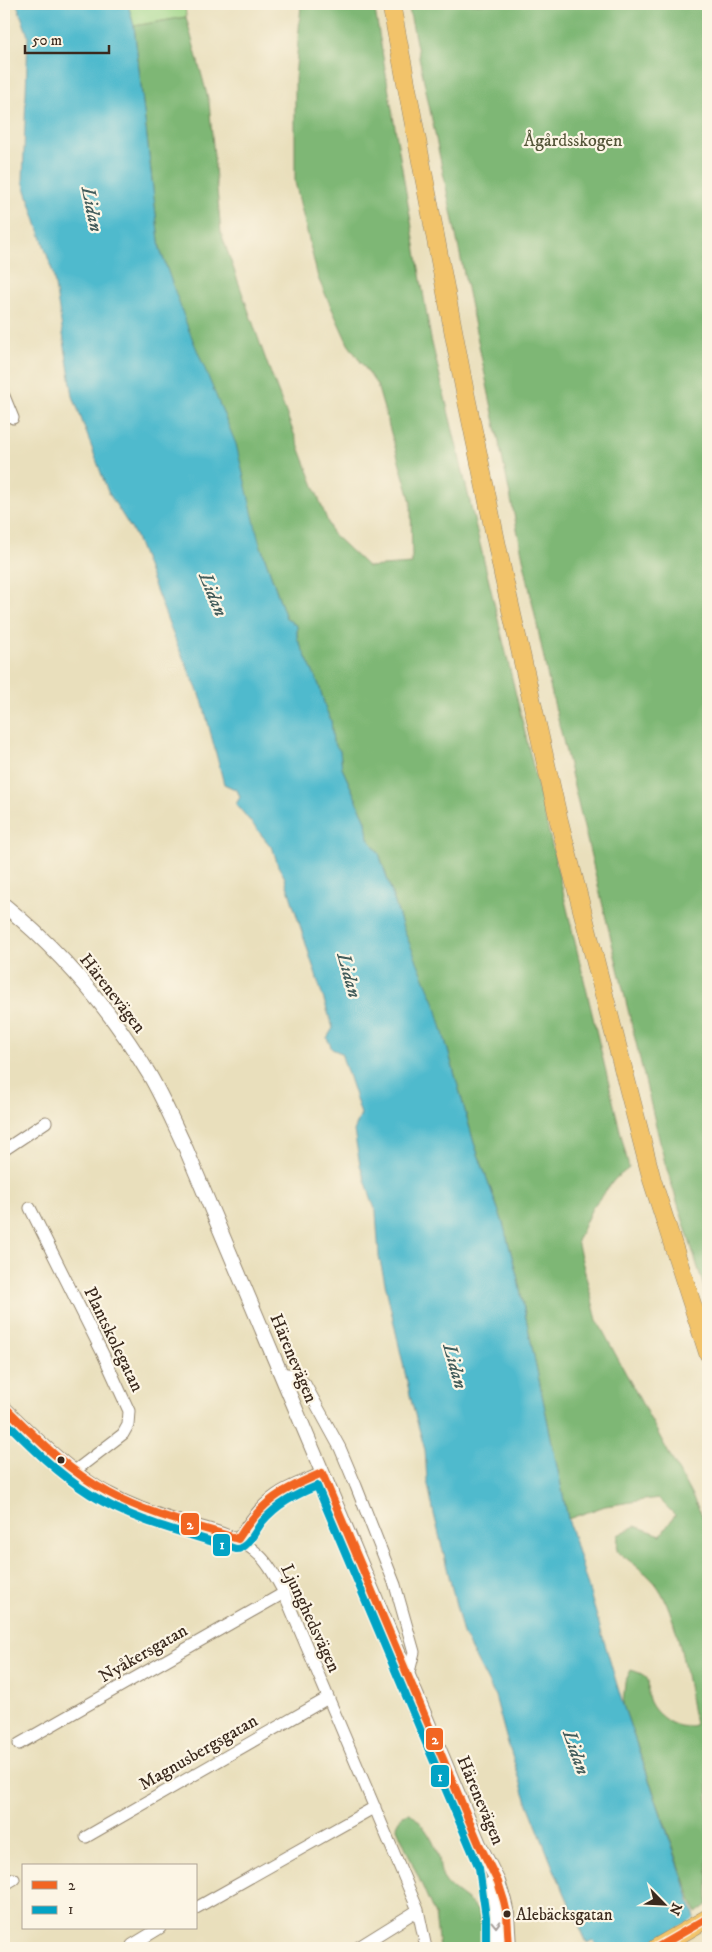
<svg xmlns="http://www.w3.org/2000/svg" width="712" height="1952" font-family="'IM FELL DW Pica',serif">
  <rect width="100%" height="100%" fill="#fcf5e5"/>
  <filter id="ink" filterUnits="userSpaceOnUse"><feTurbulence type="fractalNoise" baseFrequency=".02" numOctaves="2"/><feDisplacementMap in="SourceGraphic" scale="10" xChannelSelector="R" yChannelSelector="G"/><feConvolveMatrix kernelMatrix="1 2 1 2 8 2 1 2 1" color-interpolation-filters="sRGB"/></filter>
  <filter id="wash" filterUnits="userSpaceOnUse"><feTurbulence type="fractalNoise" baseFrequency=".0096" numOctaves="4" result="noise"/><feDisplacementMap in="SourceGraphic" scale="20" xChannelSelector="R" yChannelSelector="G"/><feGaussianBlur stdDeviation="1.12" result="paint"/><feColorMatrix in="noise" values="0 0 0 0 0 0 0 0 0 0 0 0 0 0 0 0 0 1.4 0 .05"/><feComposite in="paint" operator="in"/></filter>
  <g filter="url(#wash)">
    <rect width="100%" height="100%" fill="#e9dfbc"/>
    <path fill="#9ed688" stroke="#6c8053" d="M128 4H185L186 17 134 26Z"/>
    <path fill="#7eb774" stroke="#5c7049" d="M301 4H374L431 339 629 1168 615 1179 592 1208 577 1241 597 1320 708 1526V1904L696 1913 623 1705 625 1682 631 1670C659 1678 643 1686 650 1702 655 1713 669 1724 680 1726 684 1727 691 1726 695 1725 688 1688 678 1611 655 1583 645 1571 629 1561 617 1551L618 1535 635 1526 661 1535 675 1515 658 1498 605 1506 568 1519 517 1275 503 1223 474 1143 446 1043 403 928 379 853 367 838 366 821 342 768 340 751 333 742 331 720 326 710 319 685 297 638V626L286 618 259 541 160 249 134 26 186 17 209 102 221 233 267 363 332 533 368 567 412 564 411 502 377 385 348 344 318 278 295 182V79Z
      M408 4H708V1300L665 1163 548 678Z
      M410 1813C423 1823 436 1843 439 1859 440 1865 440 1872 443 1878 451 1892 469 1898 477 1910 484 1921 483 1936 485 1948H439L435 1915 397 1828 398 1821 403 1815Z"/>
    <path fill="#50bacd" stroke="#467276" d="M17 4H128L134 26 160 249 188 328 236 444 259 541 286 618 297 626V638L319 685 326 710 331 720 333 742 340 751 342 768 366 821 368 838 379 853 403 928 435 1004 474 1143 503 1223 517 1275 568 1519 623 1705 683 1878 704 1948H600L593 1940 587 1943 552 1865 526 1799 506 1737 495 1696 463 1634 434 1514 427 1480 425 1450 412 1404 379 1256 376 1212 360 1165 354 1131 361 1114 341 1053 332 1049 327 1038 333 1028 284 876 278 866 273 849 236 804 240 797 237 790 224 784 202 700 176 642 135 535 108 492 73 396 53 273 23 181 28 36Z"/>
    <path fill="#e9dfbc" d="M697 1917 706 1948H641Z"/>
  </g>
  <g filter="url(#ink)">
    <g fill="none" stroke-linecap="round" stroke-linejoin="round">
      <g stroke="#92846d" stroke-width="13">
        <path id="minor" d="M4 396 13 418
          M4 1150 46 1122
          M30 1208 103 1354 129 1411 128 1425 123 1434 76 1470
          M280 1373 294 1375 305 1384 340 1448 356 1486 395 1585 414 1652 408 1676
          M4 1406C31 1433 75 1476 109 1493 131 1505 155 1514 180 1521 207 1529 238 1534 259 1555 270 1565 277 1580 284 1593L418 1910 426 1948
          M4 1427 15 1417
          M238 1539C248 1523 260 1506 276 1495 290 1485 307 1480 322 1473
          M19 1744 284 1593
          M86 1837 328 1698
          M4 1885 14 1879
          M196 1908 375 1807
          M132 1945 160 1928
          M357 1948 418 1910"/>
      </g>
      <g stroke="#92846d" stroke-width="16">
        <path id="tertiary" d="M4 905C63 953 110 1009 149 1074 163 1098 174 1124 186 1149L479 1844 498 1882 504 1901 507 1914 509 1948
          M491 1884 496 1916V1948"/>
      </g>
      <g stroke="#92846d" stroke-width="19">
        <path id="primary" d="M391 4 464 387 504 579 559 821 652 1180 708 1353
          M656 1948 708 1918"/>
      </g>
      <use href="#minor" stroke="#fff" stroke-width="11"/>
      <use href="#tertiary" stroke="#fff" stroke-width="14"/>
      <use href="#primary" stroke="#f2c36a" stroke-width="18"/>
      <g stroke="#fcf5e5" stroke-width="11">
        <path id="bus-1" d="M4 1406C36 1438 69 1472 109 1493 150 1515 195 1525 238 1539 263 1499 281 1491 322 1473L479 1844 498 1882 504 1901 507 1914 509 1948
          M656 1948 708 1918"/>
      </g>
      <g stroke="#fcf5e5" stroke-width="11">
        <path id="bus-2" d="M4 1420C30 1446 58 1474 90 1494 134 1522 187 1533 236 1549 248 1549 255 1531 262 1522 277 1504 295 1495 317 1486L479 1868 486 1917V1948"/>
      </g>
      <use href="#bus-1" stroke="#f26522" stroke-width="8"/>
      <use href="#bus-2" stroke="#03a3c5" stroke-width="8"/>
    </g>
    <defs><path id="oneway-chevron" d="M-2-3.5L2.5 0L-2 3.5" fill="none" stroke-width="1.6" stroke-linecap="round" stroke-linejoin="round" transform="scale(1.25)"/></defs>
    <use stroke="#a79f9a" href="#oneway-chevron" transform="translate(496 1924) rotate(89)"/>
  </g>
  <g fill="#3b2a1e" stroke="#fcf5e5" stroke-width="2">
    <circle cx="61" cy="1460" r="4.5"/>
    <circle cx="507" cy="1914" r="4.5"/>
  </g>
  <g text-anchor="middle" stroke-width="4.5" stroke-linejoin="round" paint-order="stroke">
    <g font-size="17" fill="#3b2a1e" stroke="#fcf5e5" text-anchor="start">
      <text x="516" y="1920">Alebäcksgatan</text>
    </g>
    <g font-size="18" fill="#545538" stroke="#fcf5e5">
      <text x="573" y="146">Ågårdsskogen</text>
    </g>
    <g font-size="18" fill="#3b2a1e" stroke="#fcf5e5">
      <text transform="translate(113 993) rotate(52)" y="6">Härenevägen</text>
      <text transform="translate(114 1339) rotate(64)" y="6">Plantskolegatan</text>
      <text transform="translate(294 1358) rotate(67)" y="6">Härenevägen</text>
      <text transform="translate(311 1618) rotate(65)" y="6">Ljunghedsvägen</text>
      <text transform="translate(143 1653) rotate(-30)" y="6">Nyåkersgatan</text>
      <text transform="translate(198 1752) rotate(-30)" y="6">Magnusbergsgatan</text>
      <text transform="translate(481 1800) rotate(67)" y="6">Härenevägen</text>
    </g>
    <g font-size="19" font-style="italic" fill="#425c5b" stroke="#fcf5e5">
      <text transform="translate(93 209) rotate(79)" y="7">Lidan</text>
      <text transform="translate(214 594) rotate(68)" y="7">Lidan</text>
      <text transform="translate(350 975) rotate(75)" y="7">Lidan</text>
      <text transform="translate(456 1366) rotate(75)" y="7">Lidan</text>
      <text transform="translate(577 1752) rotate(71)" y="7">Lidan</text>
    </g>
  </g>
  <g stroke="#fcf5e5" stroke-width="2">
    <rect x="180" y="1512" width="20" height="24" rx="5" fill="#f26522"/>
    <rect x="212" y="1533" width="19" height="24" rx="5" fill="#03a3c5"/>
    <rect x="425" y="1727" width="19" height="24" rx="5" fill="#f26522"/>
    <rect x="430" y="1764" width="20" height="24" rx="5" fill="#03a3c5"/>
  </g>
  <g font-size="14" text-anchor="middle" font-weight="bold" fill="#fff">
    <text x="190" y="1529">2</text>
    <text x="222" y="1549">1</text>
    <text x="435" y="1744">2</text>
    <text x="440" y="1781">1</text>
  </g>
  <rect width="712" height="1952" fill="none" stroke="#fcf5e5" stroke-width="20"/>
  <rect x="22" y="1864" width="175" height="65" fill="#fcf5e5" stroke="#afa495"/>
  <rect x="32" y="1881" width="25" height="8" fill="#f26522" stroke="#afa495"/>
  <text x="68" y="1890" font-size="15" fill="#3b2a1e">2</text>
  <rect x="32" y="1906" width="25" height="8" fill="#03a3c5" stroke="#afa495"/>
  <text x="68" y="1914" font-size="15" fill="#3b2a1e">1</text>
  <g transform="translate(664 1904) rotate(114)" stroke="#fcf5e5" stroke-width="4" paint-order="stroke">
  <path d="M0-4L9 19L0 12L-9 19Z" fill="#3b2a1e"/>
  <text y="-8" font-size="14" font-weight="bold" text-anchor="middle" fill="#3b2a1e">N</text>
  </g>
  <path d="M25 45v8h84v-8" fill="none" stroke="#3b2a1e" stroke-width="2.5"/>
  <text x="32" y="45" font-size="15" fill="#3b2a1e" stroke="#fcf5e5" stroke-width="4" paint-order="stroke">50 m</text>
</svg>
